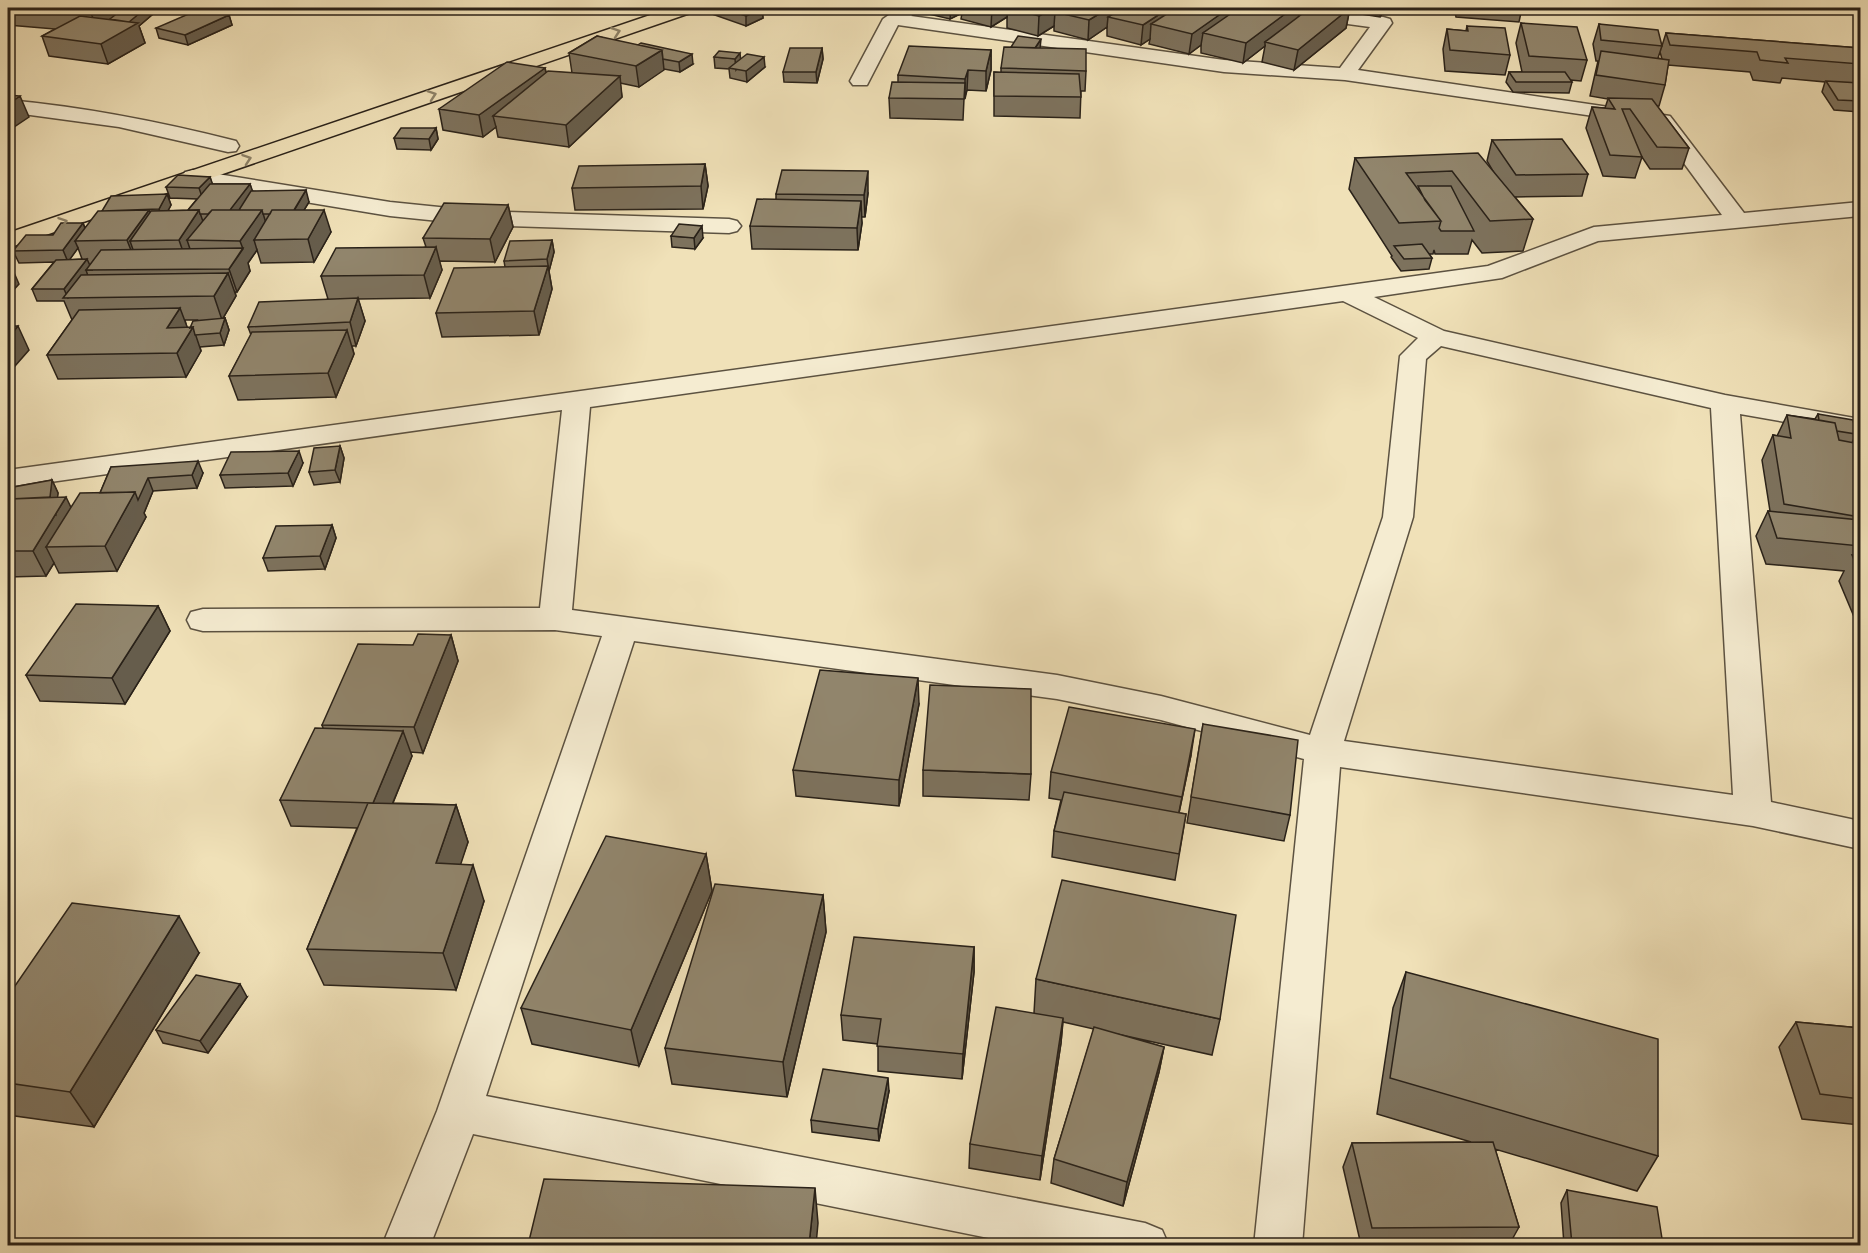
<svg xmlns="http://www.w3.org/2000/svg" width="1868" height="1253" font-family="'IM FELL Great Primer',serif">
  <rect width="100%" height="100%" fill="#f0e1b8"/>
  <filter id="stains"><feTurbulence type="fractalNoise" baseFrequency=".00333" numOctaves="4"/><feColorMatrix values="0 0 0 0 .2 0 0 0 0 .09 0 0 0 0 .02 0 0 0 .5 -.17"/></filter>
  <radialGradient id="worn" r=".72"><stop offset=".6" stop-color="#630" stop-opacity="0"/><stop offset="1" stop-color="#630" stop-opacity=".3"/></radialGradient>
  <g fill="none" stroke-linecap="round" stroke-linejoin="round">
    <g stroke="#5c5241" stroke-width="3">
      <path id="minor" d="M899 8H918L916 13 911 16 1224 60 1340 68 1370 27 1266 13 1260 12 1257 8H1305L1383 17 1390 19 1392 23 1358 70 1670 116 1744 213 1860 202V216L1598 241 1502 278 1374 297 1444 331 1725 395 1860 419V435L1740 414 1771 802 1860 821V849L1753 826 1340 767 1302 1246H1254L1304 759 1161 720 1057 699 634 641 486 1096 1145 1223 1162 1230 1169 1246H1028L473 1134 430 1246H382L437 1111 602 636 555 630 203 631 191 628 187 620 191 612 203 609 540 608 562 410 8 488V470L1488 266 1594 227 1722 215 1656 125 1345 80 1224 72 898 25 867 85H853L850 81 883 19ZM1343 301 1418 338 1400 356 1383 517 1310 735 1161 696 1057 675 572 610 590 407ZM1441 346 1711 408 1733 795 1344 741 1413 517 1426 359Z
        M8 100C85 107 161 122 236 141L239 146 236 151 228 152 119 127 8 112Z
        M193 170 390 202 478 211 729 219 737 221 741 226 737 231 729 233 478 225 390 216 185 182 182 177 185 172Z"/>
    </g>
    <g stroke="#2a2219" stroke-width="3">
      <path id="major" d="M671 8H696L693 12 8 248V233Z"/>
    </g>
    <use href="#minor" fill="#f5ecd1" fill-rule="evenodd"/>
    <use href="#major" fill="#f0e1b8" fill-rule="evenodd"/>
  </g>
  <path fill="#7d725d" stroke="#2a2219" stroke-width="1.5" fill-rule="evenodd" d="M8 8H151L153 14 139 26 145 43 108 64 49 56 42 36 55 29 8 25Z
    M709 8H762L763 18 746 26 709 13Z
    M920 8H1300L1299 16 1350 8 1346 28 1294 70 1262 62 1265 46 1243 63 1201 53V45L1189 54 1149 44 1150 39 1141 45 1107 36V27L1088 40 1054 31V26L1038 36 1007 28V17L991 27 961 19 962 13 950 19 920 12Z
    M1355 8H1386L1380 17 1354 13Z
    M1454 8H1522L1519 22 1456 17Z
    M229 15 232 25 188 45 159 38 156 28Z
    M1521 23 1587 60 1581 81 1570 80 1572 82 1569 93 1513 92 1506 82 1509 72H1522L1516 43Z
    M1599 24 1662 46 1658 58 1662 59 1660 52 1666 33 1860 48V112L1834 110 1822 92 1825 82 1782 78 1780 83 1753 80 1750 72 1668 65 1665 85 1659 106H1657L1689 148 1682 169H1650L1642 157 1635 178 1603 176 1586 128 1592 107 1605 108 1608 99 1590 96 1598 61H1596L1593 44Z
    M1467 26 1510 55 1505 75 1445 71 1443 49 1447 29 1466 31Z
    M597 36 693 64 680 72 664 69 639 87 620 83 622 97 569 147 498 137 496 127 483 137 443 130 439 109 545 68 546 72 572 73 569 53Z
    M822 48 823 59 817 83 784 82 783 72Z
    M1040 48 1086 71 1085 91H1081L1080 118 994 116V72L1001 73V68Z
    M991 50V70L986 91 967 90 964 99 963 120 890 118 889 98 898 82V75Z
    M714 57 741 59 765 67 747 82 730 78 729 69 715 68Z
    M436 128 438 139 431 150 397 149 394 138Z
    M1492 140 1588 174 1582 196 1515 197 1533 219 1523 251 1482 253 1472 240 1468 254H1435L1434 250 1433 254H1429L1432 258 1429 269 1401 271 1391 257 1392 256 1349 189 1355 158 1493 171 1487 161Z
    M705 164 708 186 703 209 575 210 572 188Z
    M210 177 212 184H250L252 191 309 202 304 210 331 232 314 262 261 263 257 250 248 263 250 271 237 292H235L236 296 223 318H225L229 330 224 345 200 347 201 351 186 377 58 379 47 355 72 320 64 301H37L32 289 54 262 19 263 13 251 83 223 85 228 102 211 167 194 171 205 168 211 188 210 197 199 170 198 166 187ZM78 248 82 259 69 260ZM185 320H197L190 328H187Z
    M868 193 865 217H861L862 223 858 250 752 249 750 226 776 199V194Z
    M508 205 513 227 495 262 439 261 442 270 430 298 358 299 365 321 356 346H352L354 354 336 397 238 400 229 376 251 335 248 327 328 299 321 276 426 247 423 238Z
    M671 236 703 238 695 249 672 247Z
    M552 240 554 252 549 271 552 289 539 335 442 337 436 313 505 267 504 261Z
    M1818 414 1856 434 1852 443 1860 444V631L1839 581 1844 571 1766 564 1756 536 1768 511H1770L1762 460 1773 435 1777 436 1787 415 1815 419Z
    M340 446 344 458 340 482 314 485 309 472Z
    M303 463 293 486 225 488 220 475Z
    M111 467 203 473 197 488 153 491 144 513 146 517 117 571 59 573 54 563 46 576 8 577V488L52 480 58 493 57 497 71 507 100 493Z
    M332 525 336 538 325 569 268 571 263 558Z
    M158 606 170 631 125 704 40 701 26 675Z
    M451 635 458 661 423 753 410 752 412 756 393 803 456 805 468 842 460 864 484 901 456 990 324 985 307 949 357 828 291 826 280 800 323 728 322 725 413 645Z
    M919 704 899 806 796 796 793 770Z
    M1203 724 1290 815 1284 841 1187 823Z
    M1191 755 1179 813 1186 814 1175 880 1052 857 1054 831 1061 800 1049 798 1051 772Z
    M923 770 1031 774 1029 800 923 796Z
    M706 854 712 891 639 1066 532 1044 521 1008Z
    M823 895 826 932 787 1097 672 1084 665 1048Z
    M974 947V972L962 1079 878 1071V1044L843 1040 841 1015Z
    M199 953 94 1127 8 1115V996Z
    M1406 972 1658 1156 1637 1191 1495 1149 1519 1227 1509 1245H1361L1343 1167 1352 1143 1471 1142 1377 1114 1393 1008Z
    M1036 979 1220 1019 1212 1055 1117 1034 1164 1047 1159 1072 1123 1206 1051 1183 1054 1159 1094 1029 1063 1022 1061 1043 1040 1180 969 1168 970 1144 1034 1013Z
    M247 997 208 1053 163 1043 156 1030Z
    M1796 1022 1860 1028V1125L1802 1119 1779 1047Z
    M889 1091 879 1141 812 1132 811 1120Z
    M1567 1190 1663 1245H1564L1561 1203Z"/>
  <path fill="#665d4c" stroke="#2a2219" stroke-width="1.5" d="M100 8H129L98 33 91 13Z
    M146 8H151L153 14 139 26 145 43 108 64 101 44Z
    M762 8 763 18 746 26V16Z
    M951 8H962V13L950 19Z
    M992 8H1023H1008L1007 17 991 27Z
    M1053 8H1084L1055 12 1054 26 1038 36 1039 16Z
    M1109 8H1137L1108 17 1107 27 1088 40 1089 20Z
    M1169 8H1196L1151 24 1150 39 1141 45 1143 25Z
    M1229 8H1245L1203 33 1201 45 1189 54 1192 34Z
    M1293 8H1300L1298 20 1265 42V46L1243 63 1246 43Z
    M1350 8 1346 28 1294 70 1298 50Z
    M1382 8H1386L1380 17Z
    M229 15 232 25 188 45 185 35Z
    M1041 39 1040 49 1030 56Z
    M822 48 823 59 817 83 816 72Z
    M662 50 664 70 639 87 636 66Z
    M991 50V70L986 91V71Z
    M740 53 741 63 736 70 735 59Z
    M692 54 693 64 680 72 679 62Z
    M764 57 765 67 747 82 746 71Z
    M545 68 549 88 493 116 496 127 483 137 479 115Z
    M968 70 967 90 965 99V79Z
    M620 76 622 97 569 147 566 125Z
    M20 96 29 117 8 131V104Z
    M436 128 438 139 431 150 429 139Z
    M705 164 708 186 703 209 701 186Z
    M868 171V193L865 217 864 195Z
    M210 177 214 188 203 200 199 188Z
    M250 184 254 195 239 214H226Z
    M306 190 309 202 295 225 292 214Z
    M167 194 171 205 163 220 159 209Z
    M861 201 862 223 858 250 857 228Z
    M508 205 513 227 495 262 490 239Z
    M149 210 158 232 130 241 137 261 136 263 127 240Z
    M199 210 207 233 187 240 192 255 187 263 179 240Z
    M262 210 269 233 254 240 257 250 248 263 250 271 237 292 229 269 243 249 240 241Z
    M324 210 331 232 314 262 308 239Z
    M83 223 87 234 75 241 78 248 68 262 63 250Z
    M702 226 703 238 695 249 694 238Z
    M552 240 554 252 549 271 547 259Z
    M436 247 442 270 430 298 424 275Z
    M87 259 92 270H86L88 276 68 298 64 289Z
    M9 261 19 284 8 296V262Z
    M548 266 552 289 539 335 534 311Z
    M228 273 236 296 222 320 214 296Z
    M358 298 365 321 356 346 350 322Z
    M180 308 189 332 167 328Z
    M225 318 229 330 224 345 220 333Z
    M18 326 29 350 8 374V338Z
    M193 327 201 351 186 377 177 353Z
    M347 330 354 354 336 397 328 373Z
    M340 446 344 458 340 482 335 470Z
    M299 451 303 463 293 486 288 473Z
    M198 461 203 473 197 488 192 475Z
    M148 478 153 491 144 513 146 517 117 571 105 546 135 492Z
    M52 480 58 493 56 514 49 501Z
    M66 497 78 522 46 547 54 563 46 576 33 551Z
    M332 525 336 538 325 569 320 556Z
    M158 606 170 631 125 704 112 678Z
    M451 635 458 661 423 753 414 727Z
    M918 678 919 704 899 806V780Z
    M1195 729 1191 755 1177 822 1182 797Z
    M403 731 412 756 382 829 373 803Z
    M456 805 468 842 449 900 436 863Z
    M706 854 712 891 639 1066 631 1030Z
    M473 865 484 901 456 990 443 953Z
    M823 895 826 932 787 1097 783 1062Z
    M179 916 199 953 94 1127 70 1092Z
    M974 947V972L962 1079 963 1054Z
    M240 984 247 997 208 1053 200 1041Z
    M1063 1018 1061 1043 1040 1180 1042 1156Z
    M1164 1047 1159 1072 1123 1206 1127 1182Z
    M888 1078 889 1091 879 1141 878 1129Z
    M815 1188 818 1223 816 1245H809Z"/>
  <path fill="#91856c" stroke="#2a2219" stroke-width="1.5" d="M26 8H100L91 13Z
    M124 8H146L129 22 110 19Z
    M721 8H762L746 16Z
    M1008 8H1053L1039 16Z
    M1062 8H1109L1089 20 1055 12Z
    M1123 8H1169L1143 25 1108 17Z
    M1176 8H1229L1192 34 1151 24Z
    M1239 8H1293L1246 43 1203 33Z
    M1310 8H1350L1298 50 1265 42Z
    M200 9 229 15 185 35 156 28Z
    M80 16 138 23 101 44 42 36Z
    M1521 23 1577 27 1587 60 1529 56Z
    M1599 24 1658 30 1662 46 1601 40Z
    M1467 26 1505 28 1510 55 1450 50 1447 29 1468 31Z
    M1666 33 1860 48V64L1785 58 1788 63 1760 60 1757 52 1670 45Z
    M597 36 662 50 636 66 569 53Z
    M1018 36 1041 39 1035 48 1011 47Z
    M641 43 692 54 679 62 663 59 662 50 638 45Z
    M909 46 991 50 986 71 968 70 965 79 898 75Z
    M1004 47 1086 49V71L1001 68Z
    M790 48H822L816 72H783Z
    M719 51 740 53 735 59 714 57Z
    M1601 51 1669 60 1665 85 1596 75Z
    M747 54 764 57 746 71 729 68Z
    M507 62 545 68 479 115 439 109Z
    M548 71 620 76 566 125 493 116Z
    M994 72 1079 74 1081 97 994 96Z
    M1509 72H1565L1572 82H1516Z
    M1826 81 1860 83V101L1838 100Z
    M892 82 965 83 964 99 889 98Z
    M8 95 20 96 8 104Z
    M1608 98 1652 99 1689 148 1657 147 1630 109H1622L1642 157 1610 155 1592 107 1615 109Z
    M401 128H436L429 139 394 138Z
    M1562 139 1588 174 1516 175 1492 140Z
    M1478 153 1533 219 1490 221 1452 171 1406 173 1441 221 1399 223 1355 158Z
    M705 164 701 186 572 188 579 166Z
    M782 170 868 171 864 195 776 194Z
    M178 175 210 177 199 188 166 187Z
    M210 184H250L230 210H212L208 214H200L199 210H188Z
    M1418 186H1451L1474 231H1441L1439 228 1441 221 1425 200Z
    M306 190 294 210H272L270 214H263L262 210H239L251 191Z
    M167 194 159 209 102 211 111 196Z
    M757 199 861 201 857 228 750 226Z
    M444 203 508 205 490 239 423 238Z
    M149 210 127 240 75 241 98 211Z
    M199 210 179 240 130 241 151 211Z
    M212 210H262L240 241 187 240Z
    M272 210H324L308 239 254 240Z
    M61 223H83L63 250 13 251 26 235H53Z
    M679 224 702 226 694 238 671 236Z
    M552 240 547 259 504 261 510 241Z
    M1422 244 1432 258 1404 259 1394 246Z
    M436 247 424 275 321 276 336 248Z
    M243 248 229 269 86 270 101 250Z
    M87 259 64 289H32L56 260Z
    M548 266 534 311 436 313 454 268Z
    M228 273 214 296 63 298 81 275Z
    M358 298 350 322 248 327 259 302Z
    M180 308 167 328 193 327 177 353 47 355 79 310Z
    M225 318 220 333 195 335 193 327 190 328 193 321Z
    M8 326H18L8 338Z
    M347 330 328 373 229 376 252 332Z
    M1818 414 1853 420 1856 434 1837 431 1835 423 1819 420Z
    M1787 415 1835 423 1839 440 1860 444V517L1784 504 1773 435 1791 438Z
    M340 446 335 470 309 472 314 448Z
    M299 451 288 473 220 475 231 452Z
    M198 461 192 475 148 478 138 500 135 492 100 493 111 467Z
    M52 480 50 497 10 499 8 502V488Z
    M135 492 105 546 46 547 80 493Z
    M66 497 33 551H8V502L10 499Z
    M1768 511 1860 520V546L1777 538Z
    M332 525 320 556 263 558 276 526Z
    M1852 555 1860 556V574Z
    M76 604 158 606 112 678 26 675Z
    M418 634 451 635 414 727 322 725 358 644 413 645Z
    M820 670 918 678 899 780 793 770Z
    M930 685 1031 689V774L923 770Z
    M1069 707 1195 729 1182 797 1051 772Z
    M1203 724 1298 740 1290 815 1191 797Z
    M315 728 403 731 373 803 280 800Z
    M1064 792 1186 814 1179 854 1054 831Z
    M368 803 456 805 436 863 473 865 443 953 307 949Z
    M606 836 706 854 631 1030 521 1008Z
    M1062 880 1236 915 1220 1019 1036 979Z
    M715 884 823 895 783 1062 665 1048Z
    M72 903 179 916 70 1092 8 1083V996Z
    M854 937 974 947 963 1054 877 1046 881 1019 841 1015Z
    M1406 972 1658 1039V1156L1390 1078Z
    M196 975 240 984 200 1041 156 1030Z
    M996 1007 1063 1018 1042 1156 970 1144Z
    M1796 1022 1860 1028V1099L1820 1094Z
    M1094 1027 1164 1047 1127 1182 1054 1159Z
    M823 1069 888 1078 878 1129 811 1120Z
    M1493 1142 1519 1227 1372 1228 1352 1143Z
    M544 1179 815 1188 809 1245H528Z
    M1567 1190 1657 1207 1663 1245H1572Z"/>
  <defs><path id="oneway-chevron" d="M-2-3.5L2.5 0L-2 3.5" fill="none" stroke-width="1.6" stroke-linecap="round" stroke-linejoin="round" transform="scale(1.5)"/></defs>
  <g stroke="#8d8268">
    <use href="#oneway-chevron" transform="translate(616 32) rotate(-19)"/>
    <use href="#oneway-chevron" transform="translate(432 95) rotate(-19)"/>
    <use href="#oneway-chevron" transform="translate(247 159) rotate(-19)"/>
    <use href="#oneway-chevron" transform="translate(63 222) rotate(-19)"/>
  </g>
  <rect width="1868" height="1253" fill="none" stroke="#f0e1b8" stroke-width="30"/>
  <rect x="9" y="9" width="1850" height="1235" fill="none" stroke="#2a2219" stroke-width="3"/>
  <rect x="15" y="15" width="1838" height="1223" fill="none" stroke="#2a2219" stroke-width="1.5"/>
  <rect width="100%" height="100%" filter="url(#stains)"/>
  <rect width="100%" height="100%" fill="url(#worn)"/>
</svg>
